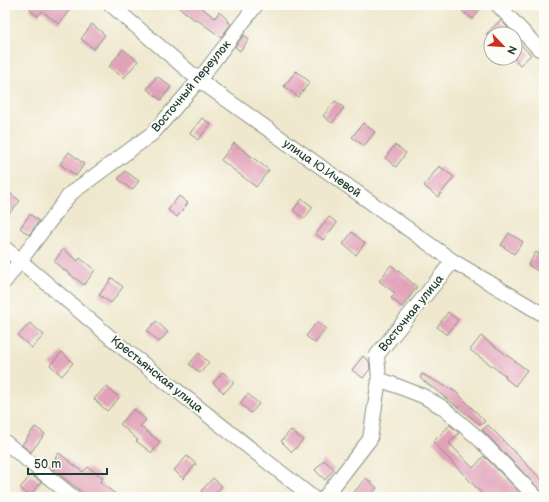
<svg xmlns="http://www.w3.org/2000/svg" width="549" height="502" font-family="'Balsamiq Sans',sans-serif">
  <rect width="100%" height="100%" fill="#fdfcf7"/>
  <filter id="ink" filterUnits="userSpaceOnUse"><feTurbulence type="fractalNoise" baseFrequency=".025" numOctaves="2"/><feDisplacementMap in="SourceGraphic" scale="8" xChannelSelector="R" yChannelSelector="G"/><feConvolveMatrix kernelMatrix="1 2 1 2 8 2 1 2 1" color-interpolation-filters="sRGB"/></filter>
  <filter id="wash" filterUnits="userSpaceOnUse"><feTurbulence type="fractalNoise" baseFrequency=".012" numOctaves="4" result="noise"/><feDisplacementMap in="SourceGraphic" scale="16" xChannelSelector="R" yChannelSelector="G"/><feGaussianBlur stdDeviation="0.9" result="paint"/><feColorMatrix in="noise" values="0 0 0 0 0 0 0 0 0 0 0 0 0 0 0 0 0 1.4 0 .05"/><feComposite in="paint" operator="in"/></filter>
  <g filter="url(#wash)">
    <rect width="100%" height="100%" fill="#efe8ce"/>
    <g id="blocks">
      <path fill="#e2a2b9" d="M33 5H73L59 24 42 11 38 16 30 10Z
        M176 5H198L215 18 219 12 229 21 228 22 231 24 221 37 196 19 195 20Z
        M467 5H483L473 19 462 11Z
        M501 20 513 34H486Z
        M92 24 105 35 94 49 81 39Z
        M244 35 249 39 240 51 235 47Z
        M521 45 531 55 520 65 515 59V51Z
        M123 49 138 61 124 78 109 67Z
        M296 71 310 82 298 97 284 86Z
        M157 76 171 87 161 100 147 89Z
        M335 101 344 108 332 123 323 116Z
        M202 118 211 124 198 140 190 133Z
        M363 123 375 132 364 146 352 137Z
        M234 143 269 170 256 187 221 160Z
        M395 145 406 153 396 167 385 158Z
        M69 152 84 164 76 176 60 164Z
        M439 166 454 177 438 197 424 186Z
        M125 171 139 181 132 190 118 179Z
        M5 189 20 201 5 218Z
        M179 196 188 203 177 217 168 210Z
        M302 199 313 207 304 219 293 210Z
        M30 214 39 221 29 235 20 228Z
        M329 217 337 223 323 240 316 234Z
        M352 232 365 243 356 255 343 244Z
        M509 233 523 242 514 254 501 245Z
        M63 249 78 261 80 258 95 270 84 285 54 262Z
        M536 252 544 257V262L538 271 528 265Z
        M391 265 417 287 402 307 391 298 395 293 379 281Z
        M112 278 123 287 111 303 99 295Z
        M448 312 458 320 447 335 437 327Z
        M156 321 168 332 159 342 147 331Z
        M317 322 326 329 315 343 306 336Z
        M30 323 44 335 32 348 18 336Z
        M481 336 527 370 515 386 505 378 506 376 470 350Z
        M62 352 73 363 62 376 50 365Z
        M199 353 209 363 200 373 189 364Z
        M363 356 369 361 370 369 363 378 352 370Z
        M223 372 234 382 224 393 213 383Z
        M422 374 456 392 485 421 481 425 420 378Z
        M106 386 119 398 107 411 94 399Z
        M248 394 259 404 251 413 240 403Z
        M134 409 146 420 140 426 160 442 152 453 136 441 138 440 120 424Z
        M450 425 459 433 449 443 473 468 484 456 524 497H485L433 442Z
        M488 425 544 482V494L482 430Z
        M35 427 45 434 31 452 22 445Z
        M291 430 303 440 292 452 281 441Z
        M59 453 83 472 88 467 103 478 100 482 119 497H88L49 466Z
        M187 456 196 464 183 479 174 470Z
        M324 460 334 469 325 480 315 470Z
        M31 475 41 482 30 496 20 488Z
        M213 478 222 486 212 497H207L201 491Z
        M366 478 377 488 369 497H350Z"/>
    </g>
  </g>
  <g filter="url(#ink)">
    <use href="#blocks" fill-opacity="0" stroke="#879281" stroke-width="1"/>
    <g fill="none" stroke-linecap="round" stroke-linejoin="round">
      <g stroke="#879281" stroke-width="16">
        <path id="minor" d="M111 5 199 80 453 261 544 315
          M498 5 539 49
          M5 248 123 348 312 497
          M5 281 70 194 153 133 199 80 256 5
          M379 379 423 396 442 407 478 438 536 497
          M5 442 73 497
          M325 497 370 439 379 379 377 355 453 261"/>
      </g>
      <use href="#minor" stroke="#fff" stroke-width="14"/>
    </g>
  </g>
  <g text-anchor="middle" stroke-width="4" stroke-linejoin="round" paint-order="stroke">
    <g font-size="12" fill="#1f3d34" stroke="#fdfcf7">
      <text transform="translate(191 86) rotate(-50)" y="4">Восточный переулок</text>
      <text transform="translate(322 168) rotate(35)" y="4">улица Ю.Ичевой</text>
      <text transform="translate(411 313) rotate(-51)" y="4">Восточная улица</text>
      <text transform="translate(157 374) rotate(39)" y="4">Крестьянская улица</text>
    </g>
  </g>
  <rect width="549" height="502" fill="none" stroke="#fdfcf7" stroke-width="20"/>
  <g transform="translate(503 46) rotate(115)"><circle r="19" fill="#fdfcf7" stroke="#a4b0a9"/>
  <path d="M0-3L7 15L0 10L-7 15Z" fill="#c8321e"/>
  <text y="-6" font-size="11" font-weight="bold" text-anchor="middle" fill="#1f3d34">N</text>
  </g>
  <path d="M28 468v6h79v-6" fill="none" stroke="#1f3d34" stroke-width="2"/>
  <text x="34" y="468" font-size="12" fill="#1f3d34" stroke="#fdfcf7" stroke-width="3" paint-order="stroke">50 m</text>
</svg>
